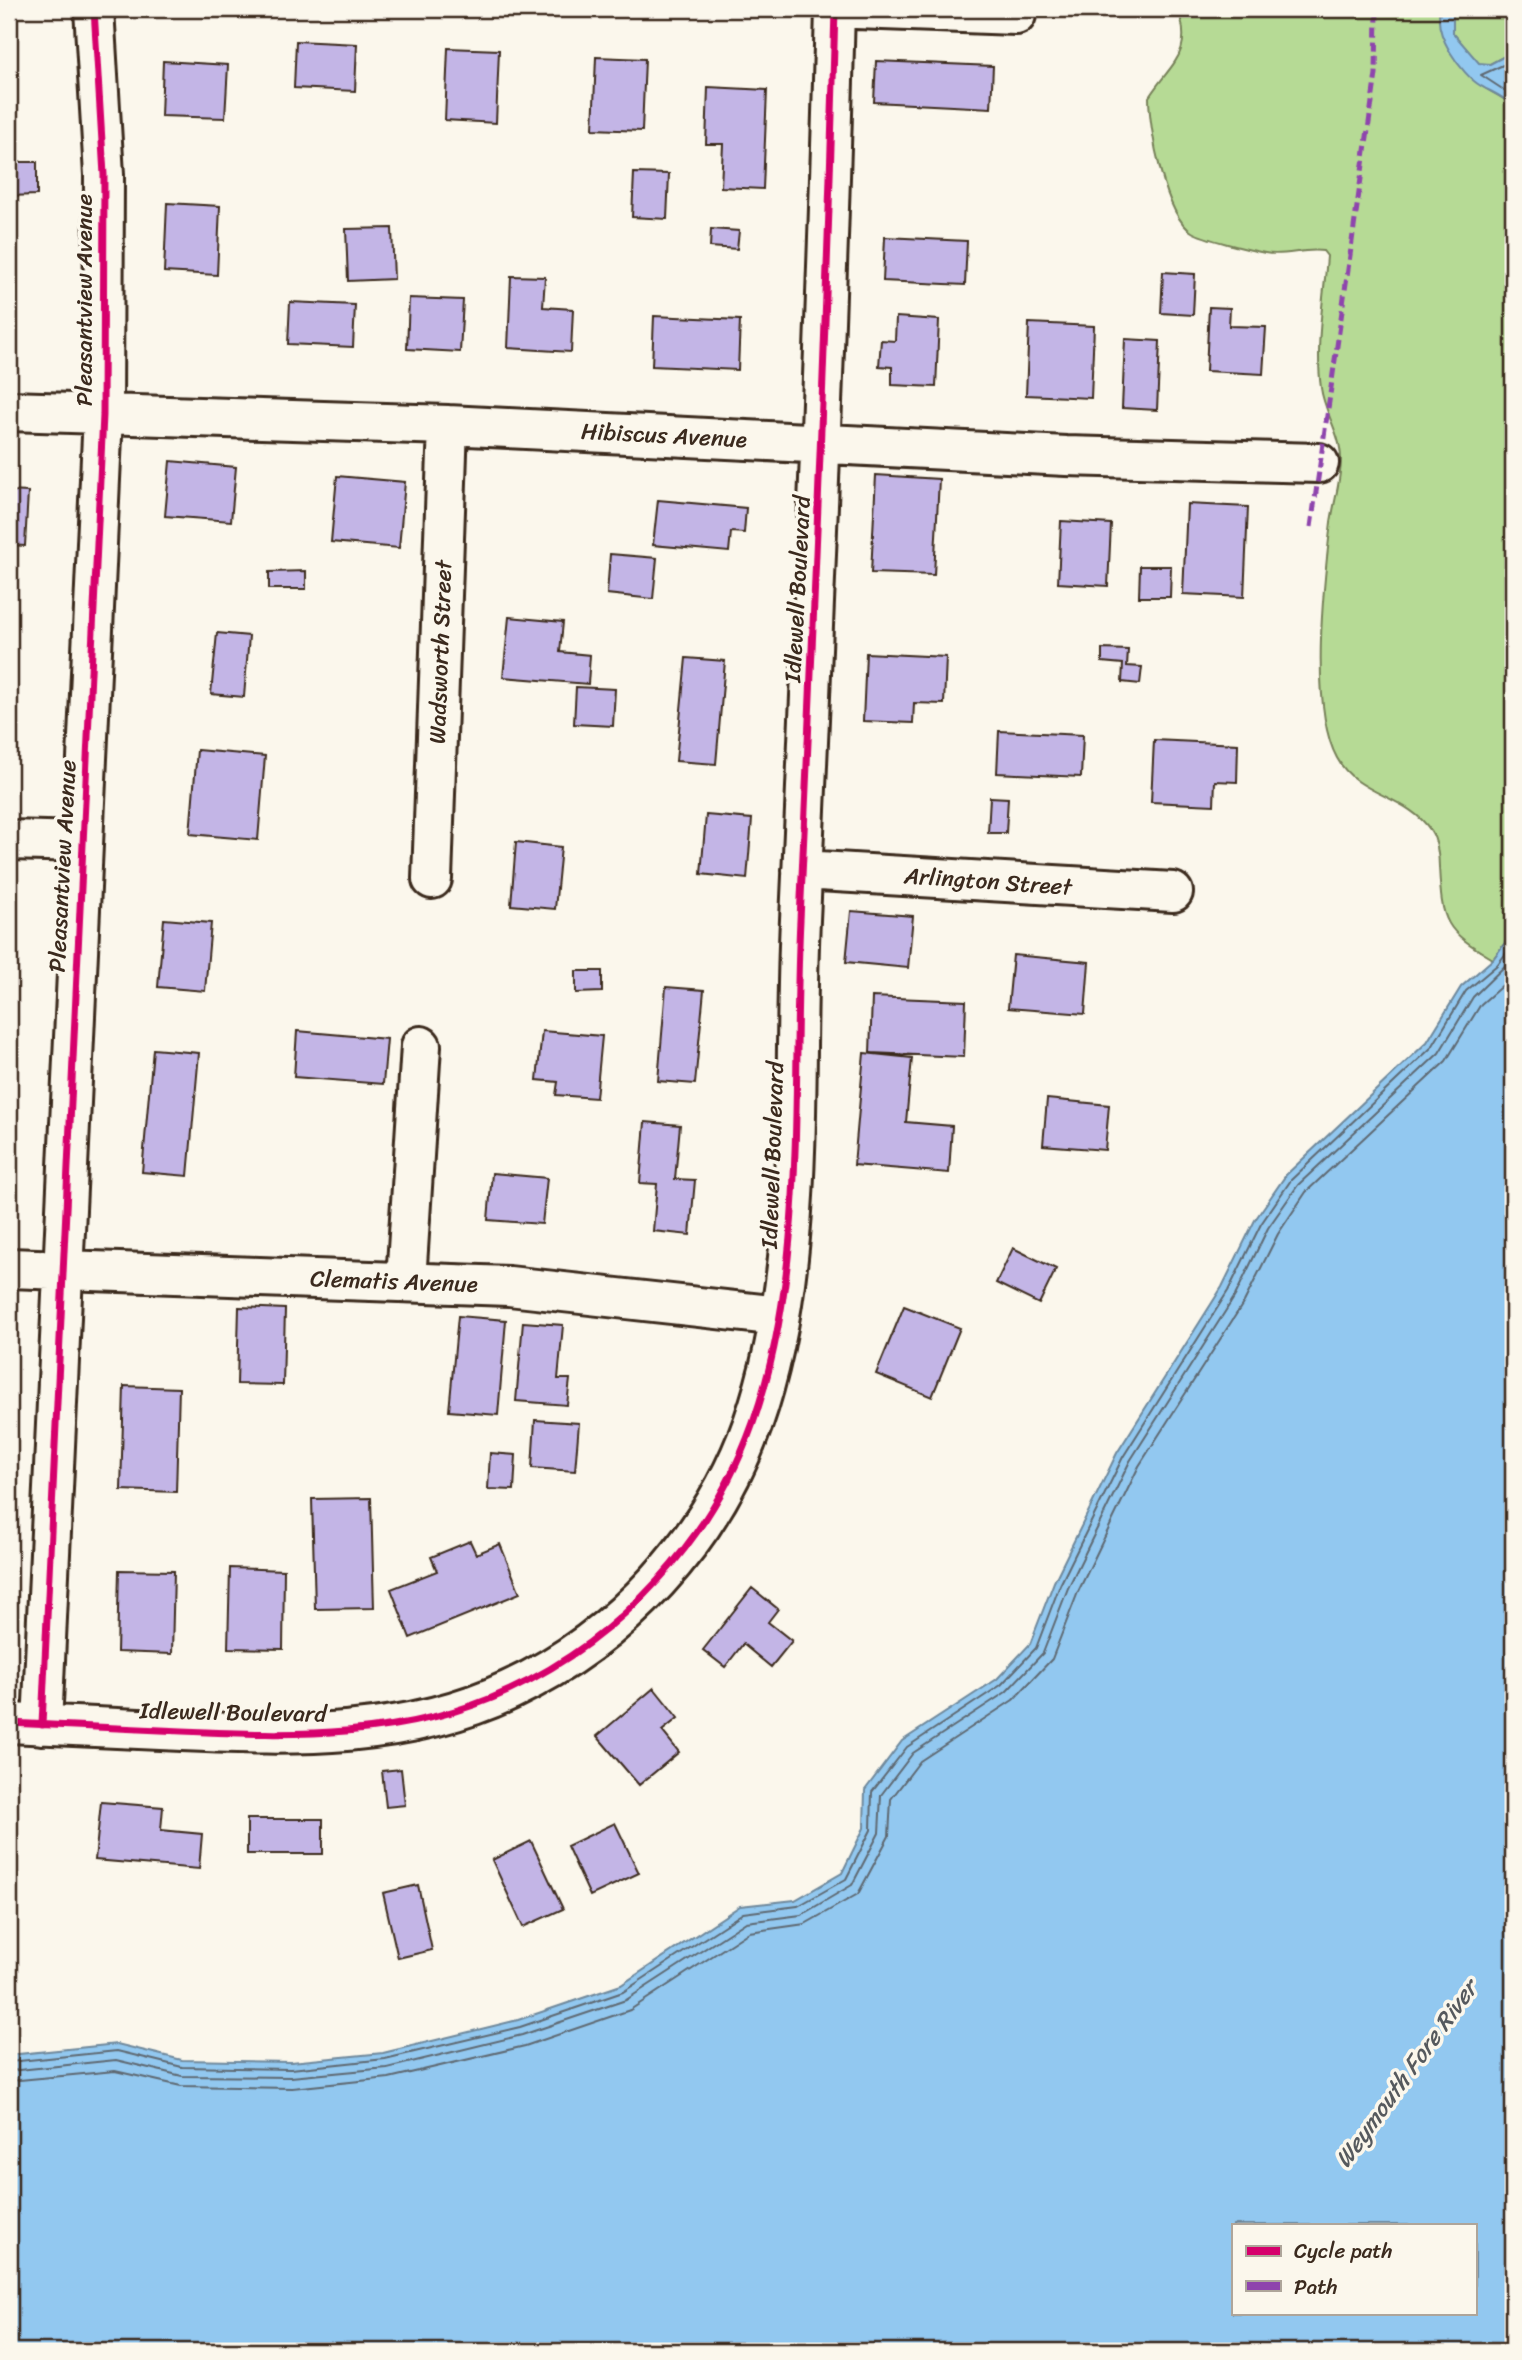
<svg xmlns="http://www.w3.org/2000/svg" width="1522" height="2360" font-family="Sriracha,sans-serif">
  <rect width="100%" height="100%" fill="#fbf7ec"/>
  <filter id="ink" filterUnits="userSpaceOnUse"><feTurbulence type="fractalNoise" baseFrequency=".0143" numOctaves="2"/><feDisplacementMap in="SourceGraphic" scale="14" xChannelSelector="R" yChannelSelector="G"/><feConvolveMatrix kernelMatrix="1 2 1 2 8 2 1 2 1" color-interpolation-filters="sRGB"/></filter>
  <g filter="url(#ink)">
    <path fill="#b6da95" stroke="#78825a" stroke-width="2" d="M1178 9H1441L1439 13C1447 41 1455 68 1480 85 1492 93 1502 96 1513 106V932L1493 959C1444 930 1442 923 1439 867 1439 857 1437 840 1431 831 1408 795 1357 796 1337 758 1309 707 1324 580 1331 522 1334 502 1341 480 1341 459 1341 434 1324 412 1321 388 1315 345 1324 299 1327 256L1323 251C1303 248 1285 257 1265 253 1250 250 1204 239 1192 232 1165 216 1149 128 1149 97 1171 63 1194 54 1178 9Z
      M1453 9H1513V62L1503 57 1490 64H1479L1453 33Z"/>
    <path fill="#92c8f0" stroke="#6f899c" stroke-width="2" fill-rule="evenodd" d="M1441 9H1453V33L1479 63 1490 64 1503 57 1513 62V106C1503 96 1493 93 1481 86 1462 75 1431 32 1441 9Z
      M1513 932V2351H9V2055L117 2044 182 2060 291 2062 383 2053 518 2020 621 1985 740 1906 795 1900 842 1873 864 1828 865 1790 902 1741 997 1679 1030 1644 1054 1582 1117 1453 1222 1287 1255 1220 1286 1175 1427 1042 1461 987 1493 959ZM1233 2225H1475V2313H1233Z"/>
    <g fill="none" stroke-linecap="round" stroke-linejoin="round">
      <path stroke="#5e6972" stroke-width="2" d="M1513 67 1503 65 1481 75 1513 96
        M9 2062 117 2051 182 2067 291 2069 385 2059 520 2027 623 1992 743 1913 798 1906 846 1879 871 1830 872 1792 907 1747 1001 1685 1036 1648 1060 1585 1123 1457 1228 1291 1261 1224 1291 1180 1432 1047 1466 991 1497 965 1513 944
        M9 2071 116 2060 182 2076 291 2077 387 2068 522 2035 626 2000 746 1922 801 1915 852 1885 879 1833 881 1795 913 1753 1006 1692 1043 1653 1068 1588 1130 1461 1235 1296 1268 1228 1298 1185 1439 1053 1473 997 1513 958
        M9 2081 115 2071 181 2086 292 2088 389 2078 525 2046 630 2010 749 1932 805 1924 858 1894 889 1836 891 1799 920 1761 1013 1700 1052 1659 1078 1592 1139 1466 1244 1302 1278 1234 1306 1192 1446 1061 1481 1004 1513 976"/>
    </g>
    <path fill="#c3b5e6" stroke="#3b2a1e" stroke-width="2" d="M296 41 357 44 355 91 294 88Z
      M448 48 499 50 496 123 445 120Z
      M596 57 645 59 642 131 593 129Z
      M163 61 228 65 225 118 161 116Z
      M876 61 993 66 991 108 874 102Z
      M708 87 767 90 763 189 721 187 723 144H706Z
      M9 162H37V195L9 196Z
      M634 173 669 174 667 219 632 217Z
      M167 203 220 206 217 275 164 272Z
      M392 228 394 279 348 281 346 229Z
      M711 229 739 231 737 249 710 247Z
      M885 237 967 241 965 285 883 281Z
      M1163 272 1195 274 1193 315 1161 313Z
      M511 276 545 277 543 307 573 309 571 352 508 348Z
      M409 298 463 300 460 352 407 349Z
      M290 302 355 305 353 347 288 344Z
      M1209 307 1230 308 1229 326 1266 327 1263 374 1206 371Z
      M654 316 740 320 738 370 652 366Z
      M896 317 939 320 936 387 892 385V367L879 366 881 340 895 341Z
      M1029 323 1094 326 1091 398 1026 395Z
      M1125 339 1160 341 1157 410 1122 408Z
      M170 461 236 467 231 521 165 516Z
      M876 475 939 479 934 575 871 573Z
      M337 476 405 482 399 548 331 542Z
      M9 491 28 492 25 546 9 545Z
      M658 500 746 508 744 533 731 532 729 552 653 545Z
      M1187 504 1248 507 1244 597 1183 594Z
      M1061 521 1111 524 1108 586 1058 583Z
      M610 554 657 558 653 599 607 594Z
      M1140 566H1171L1170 597H1139Z
      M306 571V589H269V572Z
      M509 617 563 622 560 652 590 655 588 684 503 677Z
      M217 633 249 636 244 697 211 694Z
      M1102 649 1128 650 1127 666 1142 667 1140 684 1122 682 1123 664 1102 662Z
      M866 653 946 657 944 704 914 703 913 723 863 721Z
      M686 658 725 661 716 764 676 761Z
      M576 687 615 689 613 726 574 724Z
      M999 731 1083 735 1081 777 997 773Z
      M1154 740 1238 744 1237 782 1215 781 1214 805 1151 802Z
      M197 750 265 756 258 840 190 834Z
      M990 797 1008 798 1006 833H988Z
      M706 815 752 819 747 879 701 874Z
      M516 842 561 847 555 909 511 905Z
      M851 911 913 916 908 968 846 962Z
      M164 919 211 923 205 991 158 987Z
      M1013 955 1089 962 1085 1014 1008 1008Z
      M576 971H602V992L576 993Z
      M666 987 704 990 695 1084 658 1081Z
      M872 997 966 1001 964 1057 870 1053Z
      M297 1031 387 1039 383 1084 294 1077Z
      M542 1031 602 1036 596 1098 556 1095 558 1082 537 1080Z
      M153 1049 199 1053 188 1176 142 1172Z
      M864 1053 912 1058 906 1122 952 1126 949 1173 854 1165Z
      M1047 1099 1109 1105 1105 1150 1043 1145Z
      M645 1122 680 1125 675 1179 695 1180 690 1235 653 1231 657 1184 640 1183Z
      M492 1173 547 1178 542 1224 488 1220Z
      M1013 1248 1056 1269 1039 1304 996 1283Z
      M904 1306 960 1328 932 1397 876 1374Z
      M239 1307 285 1309 283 1385 237 1384Z
      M458 1316 506 1320 498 1415 449 1411Z
      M523 1322 563 1325 558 1379H570L567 1405 516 1401Z
      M124 1386 179 1388 176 1492 121 1490Z
      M535 1420 579 1423 575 1471 532 1468Z
      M490 1453 516 1455 514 1490 488 1489Z
      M371 1498 374 1608 315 1609 312 1499Z
      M470 1541 476 1554 500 1544 520 1593 410 1638 391 1589 437 1571 431 1557Z
      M230 1568 284 1570 283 1649 228 1648Z
      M119 1570 174 1571 172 1654 117 1652Z
      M752 1588 778 1609 768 1622 792 1641 771 1667 743 1644 725 1667 703 1650Z
      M654 1688 678 1718 662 1731 679 1752 639 1785 597 1736Z
      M401 1769 405 1805 386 1807 382 1771Z
      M101 1802 163 1807 161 1830 202 1834 199 1869 95 1860Z
      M247 1819H323V1854H247Z
      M615 1823 639 1873 590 1896 567 1846Z
      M531 1841 563 1909 523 1927 492 1860Z
      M418 1885 432 1950 398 1958 383 1893Z"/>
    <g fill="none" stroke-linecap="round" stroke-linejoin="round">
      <g stroke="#3b2a1e" stroke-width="44">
        <path id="minor" d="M856 9 1016 15
          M9 411 448 425 1066 456 1319 463
          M9 840 82 842
          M802 870 1173 892
          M432 879 448 425
          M9 1268 509 1286 779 1316
          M406 1281 421 1046
          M9 1723C66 1726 124 1728 182 1731 294 1736 406 1739 510 1690 621 1638 712 1539 753 1423 808 1266 792 1084 800 920 814 616 827 313 835 9
          M42 1725 103 415 104 175 94 9"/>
      </g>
      <use href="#minor" stroke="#fbf7ec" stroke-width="38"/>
      <path stroke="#8e44ad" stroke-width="5" stroke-dasharray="10 5" stroke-linecap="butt" d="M1311 527 1376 74 1377 9"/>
      <g stroke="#fbf7ec" stroke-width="11">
        <path id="cycleway" d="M9 1723C66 1726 124 1728 182 1731 294 1736 406 1739 510 1690 621 1638 712 1539 753 1423 808 1266 792 1084 800 920 814 616 827 313 835 9
          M42 1725 103 415 104 175 94 9"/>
      </g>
      <use href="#cycleway" stroke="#d6006c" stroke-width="7"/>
    </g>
  </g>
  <g text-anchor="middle" stroke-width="7" stroke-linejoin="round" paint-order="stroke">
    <g font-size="23" fill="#3b2a1e" stroke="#fbf7ec">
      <text transform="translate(84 300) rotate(-90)" y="8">Pleasantview Avenue</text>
      <text transform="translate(664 435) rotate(3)" y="8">Hibiscus Avenue</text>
      <text transform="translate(797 589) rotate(-87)" y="8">Idlewell Boulevard</text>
      <text transform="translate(440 652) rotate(-88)" y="8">Wadsworth Street</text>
      <text transform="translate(62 866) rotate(-87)" y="8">Pleasantview Avenue</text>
      <text transform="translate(988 881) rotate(4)" y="8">Arlington Street</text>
      <text transform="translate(772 1155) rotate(-88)" y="8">Idlewell Boulevard</text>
      <text transform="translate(394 1281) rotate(2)" y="8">Clematis Avenue</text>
      <text transform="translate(233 1712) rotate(1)" y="8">Idlewell Boulevard</text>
    </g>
    <g font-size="24" font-style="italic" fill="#55595d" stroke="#fbf7ec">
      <text transform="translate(1406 2074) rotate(-54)" y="8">Weymouth Fore River</text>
    </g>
  </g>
  <rect width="1522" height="2360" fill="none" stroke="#fbf7ec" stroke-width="35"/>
  <rect x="18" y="18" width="1487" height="2325" fill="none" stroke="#3b2a1e" stroke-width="2.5" filter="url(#ink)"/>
  <rect x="1232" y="2224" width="245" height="91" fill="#fbf7ec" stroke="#aea59a" stroke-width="2"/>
  <rect x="1246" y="2246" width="35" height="10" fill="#d6006c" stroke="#aea59a" stroke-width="2"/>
  <text x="1294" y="2258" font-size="21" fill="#3b2a1e">Cycle path</text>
  <rect x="1246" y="2281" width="35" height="10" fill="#8e44ad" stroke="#aea59a" stroke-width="2"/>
  <text x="1294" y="2294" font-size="21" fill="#3b2a1e">Path</text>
</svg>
